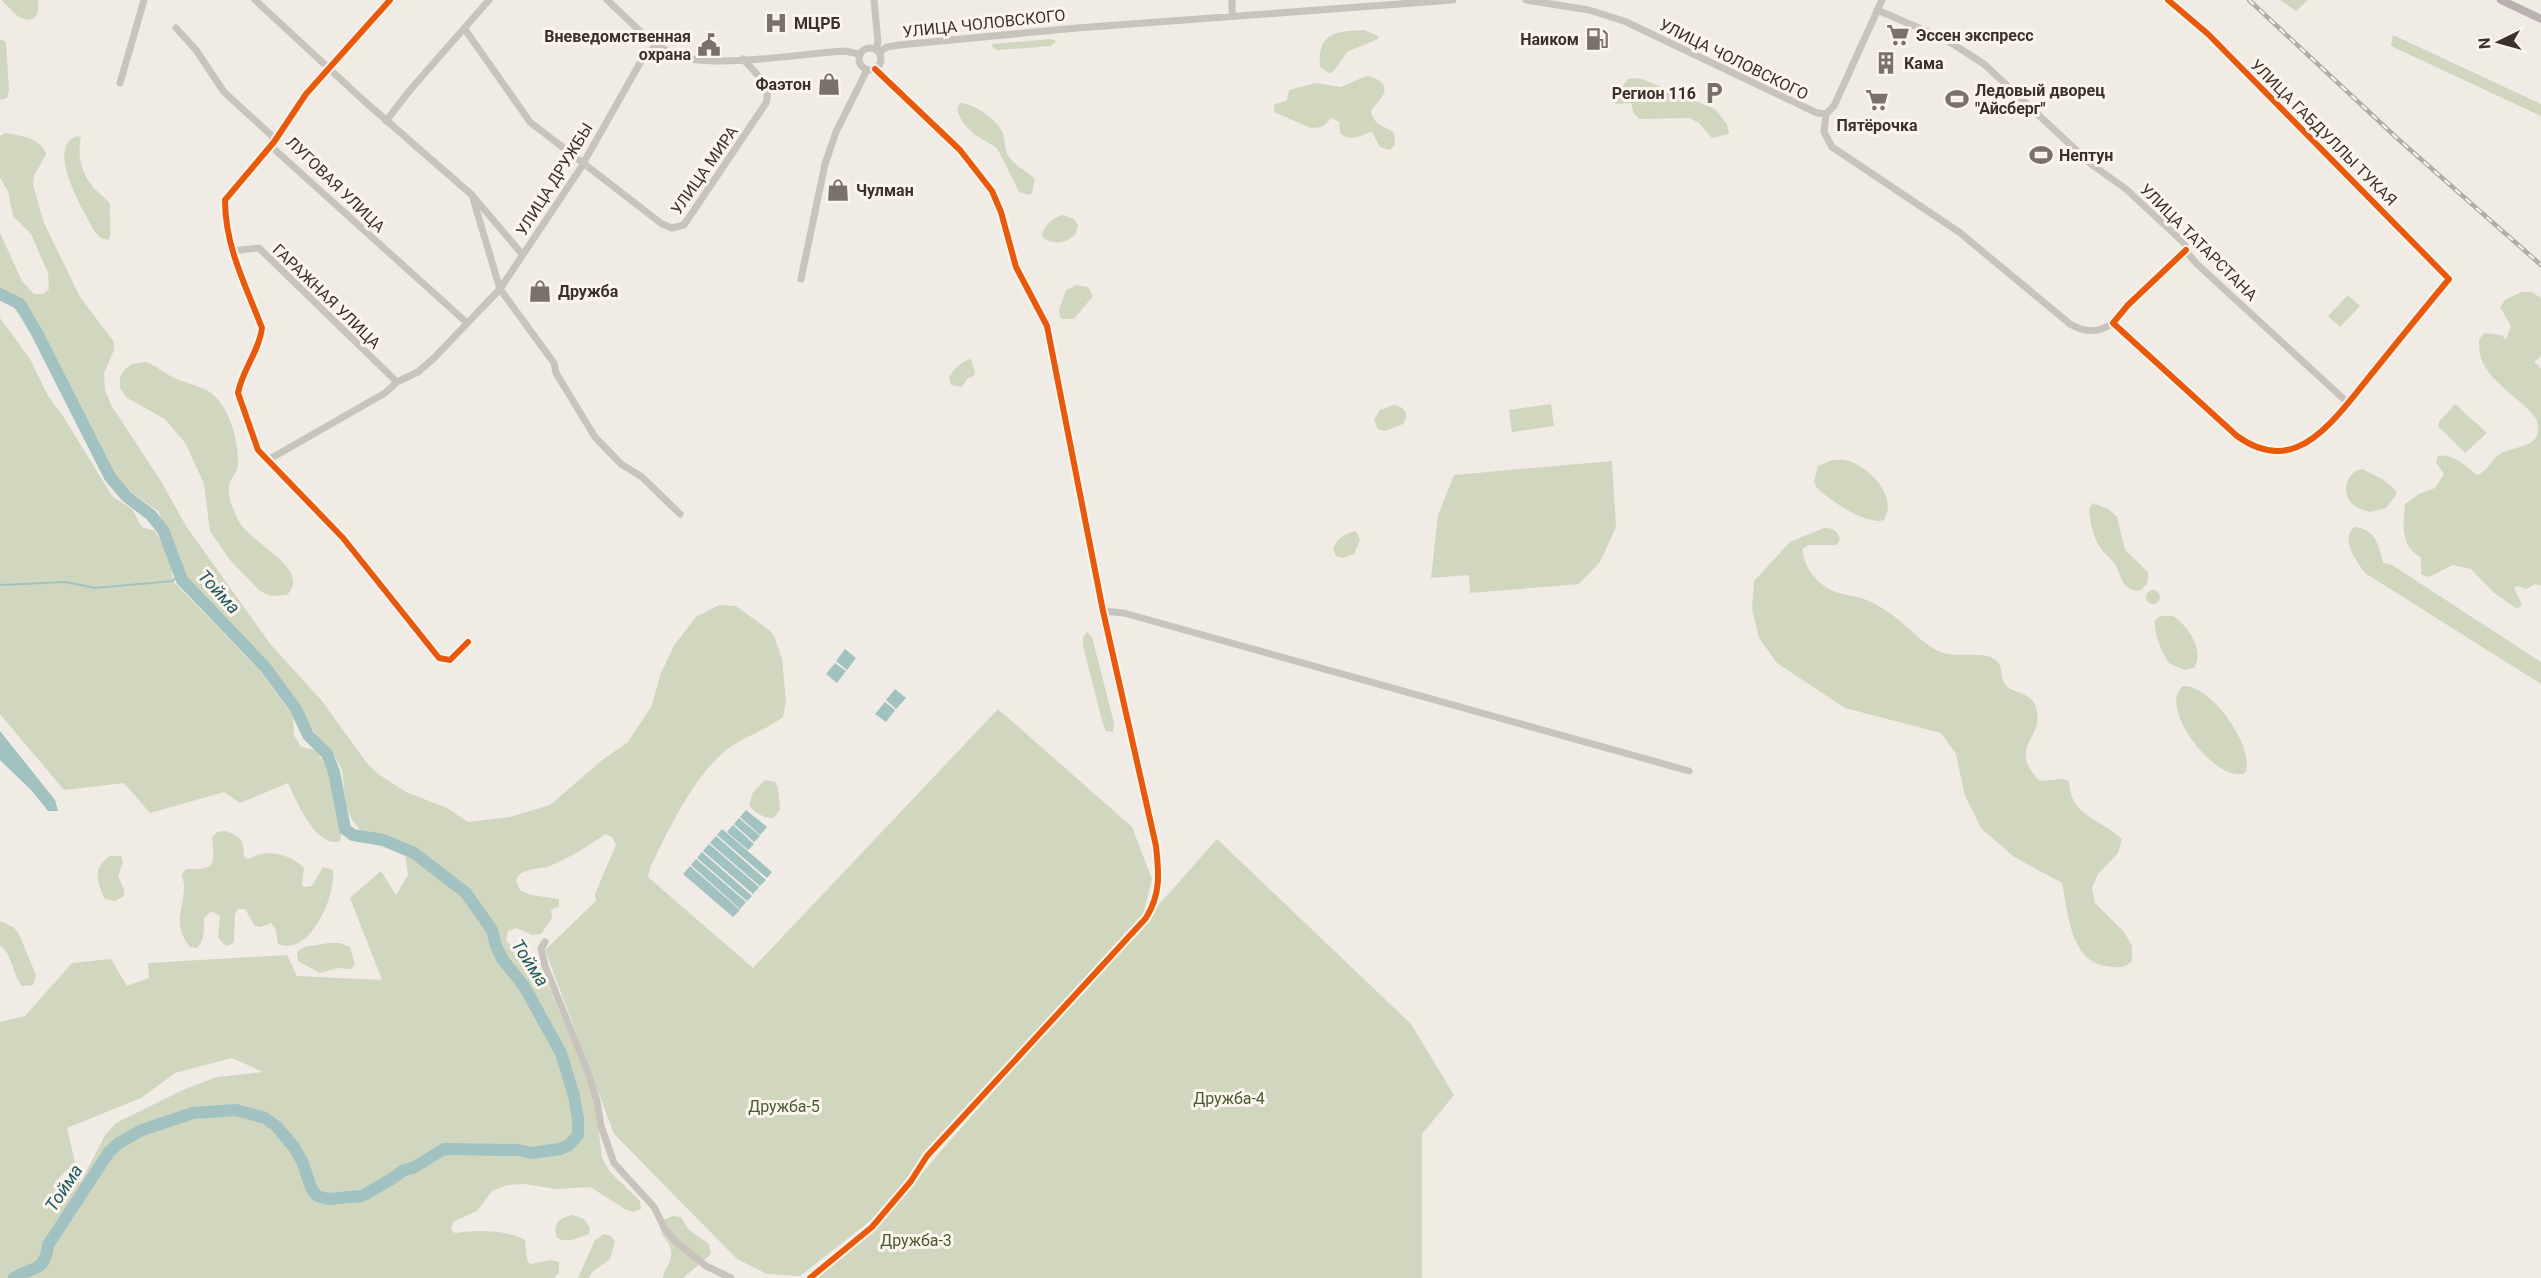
<svg xmlns="http://www.w3.org/2000/svg" width="2541" height="1278" font-family="Roboto,sans-serif">
  <rect width="100%" height="100%" fill="#f0ebe5"/>
  <path fill="#d1d6bf" fill-rule="evenodd" d="M1 0H38C40 9 37 23 24 19 16 17 7 5 1 0Z
    M2280 0H2308L2296 11Z
    M1364 30 1378 36V39L1347 52 1333 72 1329 73 1320 67C1317 33 1336 31 1364 30Z
    M2393 35 2541 104V116L2391 46Z
    M0 39 6 42 9 90 7 98 0 100Z
    M1051 39 1056 41 1051 46 998 50 993 48 992 44Z
    M1366 76C1371 77 1375 78 1380 81 1392 92 1377 101 1371 111 1374 126 1384 125 1394 133L1395 145 1390 150 1380 147 1372 132C1359 135 1351 143 1340 133L1339 122 1332 118 1322 127 1311 128 1274 112V105L1287 100 1289 90 1315 83 1341 87Z
    M1634 78 1642 79 1715 109 1727 124 1729 134 1712 138 1699 123 1689 118 1640 119 1634 114 1631 103 1616 104 1614 97 1628 79Z
    M960 103C973 103 996 119 1002 131 1006 140 1003 149 1010 158 1016 167 1027 171 1035 179L1032 193 1029 195 1019 192 997 148 974 134 963 123 957 110Z
    M5 133C21 136 40 137 46 154L34 176 33 185 44 223 80 297 114 342V350L104 373 105 390 111 405 162 483 186 526 271 645 322 701 366 762 378 774 406 792 447 808 468 822 510 817 550 805 601 761 628 742 651 707 661 673 675 644 696 617 719 605 736 606 769 630 774 636 782 659 786 701 783 717C765 731 740 738 724 752 692 779 668 831 650 868L648 877 753 968 998 709 1132 827 1152 879 1143 915 870 1221 800 1276 767 1274 737 1259 614 1134 545 950 596 901 595 894 616 845 612 837 605 834C589 846 569 858 550 866 539 870 527 867 518 876L516 881 520 890 531 895 559 899V906L551 910 552 918 541 934 532 935 517 928 508 931 506 941 539 964 594 1092 602 1158 610 1172 640 1201 641 1209 633 1212 625 1209 590 1187 557 1189 524 1184 507 1185 492 1191 477 1211 453 1222 451 1230 455 1233C478 1230 504 1229 525 1240L527 1260 530 1264 551 1260 559 1262V1273L554 1278H0V1022L25 1016 72 963 111 959 127 986 149 978 148 963 287 955 297 976 382 980 350 898 381 871 396 895 408 875 405 854 366 837 352 820 346 805 342 770 334 755 187 582 170 534 158 511 110 477 80 431 28 324 0 293V233L22 281 34 294H43L49 289 48 273 31 234 13 216 8 191 0 178V136ZM232 1058 263 1072 217 1077 185 1089 116 1123 105 1135 81 1182 54 1183 75 1162 67 1128 141 1098 175 1073Z
    M77 136 81 137C77 154 81 173 93 187 98 193 105 197 110 204 109 216 112 228 109 240L101 238 95 232C85 213 44 148 77 136Z
    M1063 215 1074 219 1078 225 1075 235C1064 244 1055 245 1043 238L1042 234C1046 224 1053 217 1063 215Z
    M1076 285 1088 287 1093 296 1074 319H1063L1060 317 1059 310 1066 290Z
    M2521 292H2532L2541 298V356L2534 362 2541 368V586L2535 584 2526 589 2518 586 2514 588 2522 605 2517 609 2493 592 2471 569 2453 565 2429 577 2421 574V557C2400 547 2403 523 2405 504L2419 494 2435 488 2444 474 2436 462 2438 456C2453 453 2467 467 2477 475 2489 471 2490 460 2500 454 2509 448 2526 448 2534 440 2539 435 2539 425 2536 419 2526 403 2499 388 2487 370 2480 360 2479 351 2479 339L2485 333 2501 335 2506 339 2511 326 2500 307 2505 300Z
    M2348 295 2360 306 2340 327 2328 316Z
    M0 318 30 359 48 396 63 416 112 496 132 509 142 527 155 531 170 558 173 581 259 670 293 716 294 735 301 747 316 750C331 775 348 811 340 841 316 849 296 800 288 783L240 803 224 792 150 813 124 783 64 790 0 714Z
    M971 359 975 372 974 376 968 378 962 387 951 385 949 377C955 368 961 361 971 359Z
    M146 362C157 366 164 373 174 378 185 383 198 385 208 391 229 404 239 440 238 464 237 473 231 478 229 485 227 496 234 511 238 520 249 543 313 569 287 595L270 596 259 590 230 560 210 531 204 484 186 444 165 419 127 398 120 388V377L125 369 132 364Z
    M1551 404 1554 426 1512 432 1509 410Z
    M2455 404 2487 433 2465 453 2438 426 2439 422Z
    M1394 405C1406 407 1409 414 1403 424L1385 431 1378 429 1374 420 1380 410Z
    M1832 460C1836 460 1842 459 1846 460 1870 467 1898 496 1884 520 1866 526 1830 500 1817 488L1814 482 1818 466Z
    M1612 461 1616 527 1600 562 1579 584 1470 593 1469 575 1431 578 1438 515 1454 475Z
    M2362 469 2384 480 2396 491V495L2386 508 2370 512C2364 510 2357 508 2352 504 2341 492 2346 472 2362 469Z
    M2093 503 2108 509 2117 517 2125 550 2148 572C2149 581 2147 586 2139 591 2121 589 2122 577 2115 564 2112 559 2105 555 2102 550 2093 538 2090 523 2089 509Z
    M2354 527C2375 529 2379 544 2383 563L2392 565 2541 662V684L2365 573C2356 561 2340 539 2354 527Z
    M1824 528C1833 528 1837 530 1840 539L1837 545H1809L1802 549C1804 563 1810 574 1821 584 1835 595 1848 594 1864 599 1872 602 1881 607 1888 612 1907 624 1922 645 1943 653 1959 658 1984 650 1997 661 2003 667 2000 676 2004 683 2010 695 2033 689 2037 711 2042 740 2007 748 2040 781L2062 779 2069 781C2070 817 2100 818 2122 839L2118 853 2098 874 2092 888 2095 903 2124 932 2132 946V961C2123 969 2117 968 2106 966 2070 961 2068 911 2062 883L2014 857 1981 828 1965 796 1956 754 1941 733 1845 708 1777 663 1759 638 1752 609 1754 581 1790 542Z
    M1356 531 1360 540 1354 554 1343 558 1336 556 1333 549C1337 538 1346 533 1356 531Z
    M2146 597a7 7 0 1 1 14 0a7 7 0 1 1-14 0Z
    M2161 616H2173C2188 626 2205 650 2194 668L2184 670 2169 663C2161 651 2154 634 2155 620Z
    M1087 632 1092 637 1114 723 1113 732 1106 731 1103 724 1083 646V637Z
    M2183 686C2210 683 2257 749 2245 773 2218 785 2156 708 2183 686Z
    M765 780 775 782 778 788 780 809 774 818C763 818 755 813 749 805L753 792Z
    M225 831C241 836 244 840 244 857L247 859C252 858 256 855 261 854 275 851 294 857 304 868L302 886 304 887 312 886 323 867 333 870C336 896 310 957 278 944L276 930 271 923 261 927 255 926 245 909H238L235 914 234 941 232 944 226 946 218 938 220 916 211 911 204 918C204 929 205 940 197 948L190 947C172 924 183 913 184 888 185 883 182 879 182 874L186 869C216 870 215 865 212 837L217 832Z
    M1217 839 1411 1024 1454 1095 1422 1134V1278H810L882 1221 940 1152Z
    M110 856H121L123 862 118 876 124 889V896L115 901 105 899C97 882 92 868 110 856Z
    M0 921 13 927 18 932 36 975 33 985 22 986C12 973 13 956 0 945Z
    M329 943H340L350 947 355 964 351 969 337 968 320 973 298 961 297 952 304 947Z
    M573 1215 584 1219 590 1228 589 1234C577 1237 569 1244 557 1238 552 1223 560 1217 573 1215Z
    M673 1216 681 1217 688 1229 709 1244 711 1254 683 1278H663C664 1268 673 1262 671 1251 669 1237 658 1238 661 1221Z
    M604 1234 611 1236 615 1242 610 1259 592 1272 589 1278H578L595 1240Z"/>
  <path fill="#a1c2c1" d="M845 649 856 658 847 670 836 661Z
    M835 663 846 671 837 683 826 674Z
    M895 689 906 698 896 709 886 700Z
    M885 702 895 710 886 722 875 714Z
    M0 731 55 800 58 811H48L32 791 0 760Z
    M746 810 767 827 760 835 740 817Z
    M739 818 760 836 754 842 734 824Z
    M733 825 754 844 748 850 727 832Z
    M722 829 772 872 767 878 717 835Z
    M716 836 766 880 760 886 710 843Z
    M709 844 759 887 753 894 703 851Z
    M702 852 752 896 747 901 697 858Z
    M696 859 746 902 740 909 691 865Z
    M690 866 740 910 733 917 683 874Z"/>
  <g fill="none" stroke-linecap="round" stroke-linejoin="round">
    <path stroke="#a1c2c1" stroke-width="2" d="M0 585 66 582 95 588 173 581 178 574"/>
    <path stroke="#a1c2c1" stroke-width="12" d="M0 294 20 304 37 333 110 477 126 496 151 515 163 530 182 580 265 667 296 709 308 735 327 754 334 772 345 829 353 835 383 840 414 853 466 893 492 930 496 946 503 960 524 986 561 1053 574 1096 578 1119V1135L569 1145 560 1149 531 1153 518 1150 444 1149 413 1168 404 1170 390 1180 362 1196 328 1199 317 1196 312 1190 302 1161 294 1147 276 1126 265 1118 236 1110 193 1113 142 1130 119 1143 109 1152 48 1245C45 1273 32 1266 14 1278"/>
    <path stroke="#c9c3be" stroke-width="7" d="M255 0 363 100 472 195 522 254
      M390 0 306 94 274 142 225 200C225 247 246 286 262 328 259 352 242 370 238 393L258 450 343 538 439 658 450 660 468 642
      M607 0C627 18 647 41 671 53 708 71 802 53 845 51L859 54
      M874 0 878 42 876 49
      M1526 0 1589 10 1624 21 1817 113 1826 114
      M2168 0 2208 34 2449 279C2424 309 2399 340 2374 371 2354 395 2326 436 2297 447 2275 456 2255 449 2237 436L2113 323 2128 305 2186 250
      M1877 10 1945 39 1984 64 2091 164 2126 189 2184 243 2189 255 2197 264 2348 403
      M1232 15V0
      M176 28 196 50 224 92 272 136 274 149 466 322
      M464 28 530 122 662 224 672 228 684 225 766 103C772 85 754 72 743 59
      M859 59a11 11 0 1 1 22 0a11 11 0 1 1-22 0Z
      M879 52 887 47 899 45 1077 28 1453 0
      M120 83 144 0
      M1826 114 1824 132 1832 147 1959 232 2070 324C2085 333 2099 333 2113 323
      M1826 114 1834 106 1882 0
      M386 121 410 90 489 0
      M472 195 500 289 554 363 556 373 595 437 621 464 642 477 680 514
      M232 251 259 248 397 382
      M801 279 825 164 836 132 867 70
      M268 460 385 393 397 382 418 372 433 359 500 289 580 169 640 63 657 44
      M1103 611 1124 613 1689 771
      M545 942 541 948 545 966 589 1075 597 1101 601 1126 614 1163 654 1207 665 1229 677 1243 706 1266 731 1278
      M810 1278 872 1227 911 1181 927 1156 1146 918C1161 894 1159 873 1156 846L1103 611 1047 326 1016 267 1001 212 992 191 960 150 875 69"/>
    <path stroke="#b8b1ad" stroke-width="8" d="M2501 0 2541 19"/>
    <g stroke="#b1aca8" stroke-width="4.5">
      <path id="rail" d="M2249 0 2398 139 2541 265"/>
    </g>
    <use href="#rail" stroke="#fbf5ee" stroke-width="2" stroke-dasharray="7" stroke-linecap="butt"/>
    <g stroke="#fbf5ee" stroke-width="10">
      <path id="cycleway" d="M390 0 306 94 274 142 225 200C225 247 246 286 262 328 259 352 242 370 238 393L258 450 343 538 439 658 450 660 468 642
        M2168 0 2208 34 2449 279C2424 309 2399 340 2374 371 2354 395 2326 436 2297 447 2275 456 2255 449 2237 436L2113 323 2128 305 2186 250
        M810 1278 872 1227 911 1181 927 1156 1146 918C1161 894 1159 873 1156 846L1103 611 1047 326 1016 267 1001 212 992 191 960 150 875 69"/>
    </g>
    <use href="#cycleway" stroke="#e8590c" stroke-width="6"/>
  </g>
  <defs>
    <g id="hospital-bare" transform="scale(1.8)"><path d="M-5-5h3v3.5h4V-5h3V5h-3V1.5h-4V5h-3Z" fill="#7a716c" stroke="#fbf5ee" stroke-width="2.5" paint-order="stroke"/></g>
    <g id="supermarket-bare" transform="scale(1.8)"><path d="M-6-5.5h2.5l.6 2H6L4.5 2H-2.5L-4.4-4H-6ZM-1.5 3.2a1.3 1.3 0 1 0 .1 0ZM3 3.2a1.3 1.3 0 1 0 .1 0Z" fill="#7a716c" stroke="#fbf5ee" stroke-width="2.5" paint-order="stroke"/></g>
    <g id="fuel-bare" transform="scale(1.8)"><path d="M-5.5-6h7V0h2V4h1.3V-2.5L3-4.5l.8-.8L6-3V5H2.5V1h-1V6h-7ZM-4.2-4.7v3.2H.2V-4.7Z" fill="#7a716c" stroke="#fbf5ee" stroke-width="2.5" paint-order="stroke"/></g>
    <g id="civic-bare" transform="scale(1.8)"><path d="M-.6-6.5H3V-4.5H.6V-3L4-1V1h2V6H-6V1h2V-1L-.6-3ZM-1.2 2.5V6h2.4V2.5Z" fill="#7a716c" stroke="#fbf5ee" stroke-width="2.5" paint-order="stroke"/></g>
    <g id="building-bare" transform="scale(1.8)"><path d="M-4-6H4V6H1V3H-1V6H-4ZM-2.5-4.3h1.7v1.8h-1.7ZM.8-4.3h1.7v1.8H.8ZM-2.5-1h1.7V.8h-1.7ZM.8-1h1.7V.8H.8Z" fill="#7a716c" stroke="#fbf5ee" stroke-width="2.5" paint-order="stroke"/></g>
    <g id="shop-bare" transform="scale(1.8)"><path d="M-5-2.5h2.3a2.7 3.5 0 0 1 5.4 0H5L5.5 6h-11ZM-1.5-2.5h3a1.5 2.3 0 0 0-3 0Z" fill="#7a716c" stroke="#fbf5ee" stroke-width="2.5" paint-order="stroke"/></g>
    <g id="parking-bare" transform="scale(1.8)"><path d="M-3.5-5.5H1a3.5 3.5 0 0 1 0 7H-1V5.5H-3.5ZM-1-3.4V-.6H.8a1.4 1.4 0 0 0 0-2.8Z" fill="#7a716c" stroke="#fbf5ee" stroke-width="2.5" paint-order="stroke"/></g>
    <g id="stadium-bare" transform="scale(1.8)"><path d="M0-5a6.5 5 0 1 0 0 10a6.5 5 0 1 0 0-10ZM-3.5-1.8h7v3.6h-7Z" fill="#7a716c" stroke="#fbf5ee" stroke-width="2.5" paint-order="stroke"/></g>
  </defs>
  <g fill-rule="evenodd">
    <use href="#hospital-bare" x="776" y="23"/>
    <use href="#supermarket-bare" x="1898" y="35"/>
    <use href="#fuel-bare" x="1597" y="39"/>
    <use href="#civic-bare" x="709" y="45"/>
    <use href="#building-bare" x="1886" y="63"/>
    <use href="#shop-bare" x="829" y="84"/>
    <use href="#parking-bare" x="1714" y="93"/>
    <use href="#stadium-bare" x="1957" y="99"/>
    <use href="#supermarket-bare" x="1877" y="100"/>
    <use href="#stadium-bare" x="2041" y="155"/>
    <use href="#shop-bare" x="838" y="190"/>
    <use href="#shop-bare" x="540" y="291"/>
  </g>
  <g text-anchor="middle" stroke-width="6" stroke-linejoin="round" paint-order="stroke">
    <g font-size="16" font-weight="bold" fill="#3b302b" stroke="#fbf5ee" text-anchor="start">
      <text x="794" y="29">МЦРБ</text>
      <text x="1916" y="41">Эссен экспресс</text>
      <text x="691" y="42" text-anchor="end">Вневедомственная<tspan x="691" dy="18">охрана</tspan></text>
      <text x="1579" y="45" text-anchor="end">Наиком</text>
      <text x="1904" y="69">Кама</text>
      <text x="811" y="90" text-anchor="end">Фаэтон</text>
      <text x="1975" y="96">Ледовый дворец<tspan x="1975" dy="18">"Айсберг"</tspan></text>
      <text x="1696" y="99" text-anchor="end">Регион 116</text>
      <text x="1877" y="131" text-anchor="middle">Пятёрочка</text>
      <text x="2059" y="161">Нептун</text>
      <text x="856" y="196">Чулман</text>
      <text x="558" y="297">Дружба</text>
    </g>
    <g font-size="16" fill="#3b302b" stroke="#fbf5ee">
      <text transform="translate(984 23) rotate(-6)" y="6">УЛИЦА ЧОЛОВСКОГО</text>
      <text transform="translate(1734 59) rotate(26)" y="6">УЛИЦА ЧОЛОВСКОГО</text>
      <text transform="translate(2324 132) rotate(45)" y="6">УЛИЦА ГАБДУЛЛЫ ТУКАЯ</text>
      <text transform="translate(704 170) rotate(-55)" y="6">УЛИЦА МИРА</text>
      <text transform="translate(554 179) rotate(-58)" y="6">УЛИЦА ДРУЖБЫ</text>
      <text transform="translate(336 184) rotate(44)" y="6">ЛУГОВАЯ УЛИЦА</text>
      <text transform="translate(2199 242) rotate(45)" y="6">УЛИЦА ТАТАРСТАНА</text>
      <text transform="translate(327 296) rotate(44)" y="6">ГАРАЖНАЯ УЛИЦА</text>
    </g>
    <g font-size="16" fill="#4a5a2e" stroke="#fbf5ee">
      <text x="1229" y="1104">Дружба-4</text>
      <text x="784" y="1112">Дружба-5</text>
      <text x="916" y="1246">Дружба-3</text>
    </g>
    <g font-size="18" font-style="italic" fill="#1f5a5e" stroke="#fbf5ee">
      <text transform="translate(219 592) rotate(47)" y="6">Тойма</text>
      <text transform="translate(530 963) rotate(57)" y="6">Тойма</text>
      <text transform="translate(64 1188) rotate(-57)" y="6">Тойма</text>
    </g>
  </g>
  <g transform="translate(2499 42) rotate(265)" stroke="#fbf5ee" stroke-width="4.5" paint-order="stroke">
  <path d="M0-4.5L10 22L0 15L-10 22Z" fill="#3b302b"/>
  <text y="-9" font-size="16" font-weight="bold" text-anchor="middle" fill="#3b302b">N</text>
  </g>
</svg>
